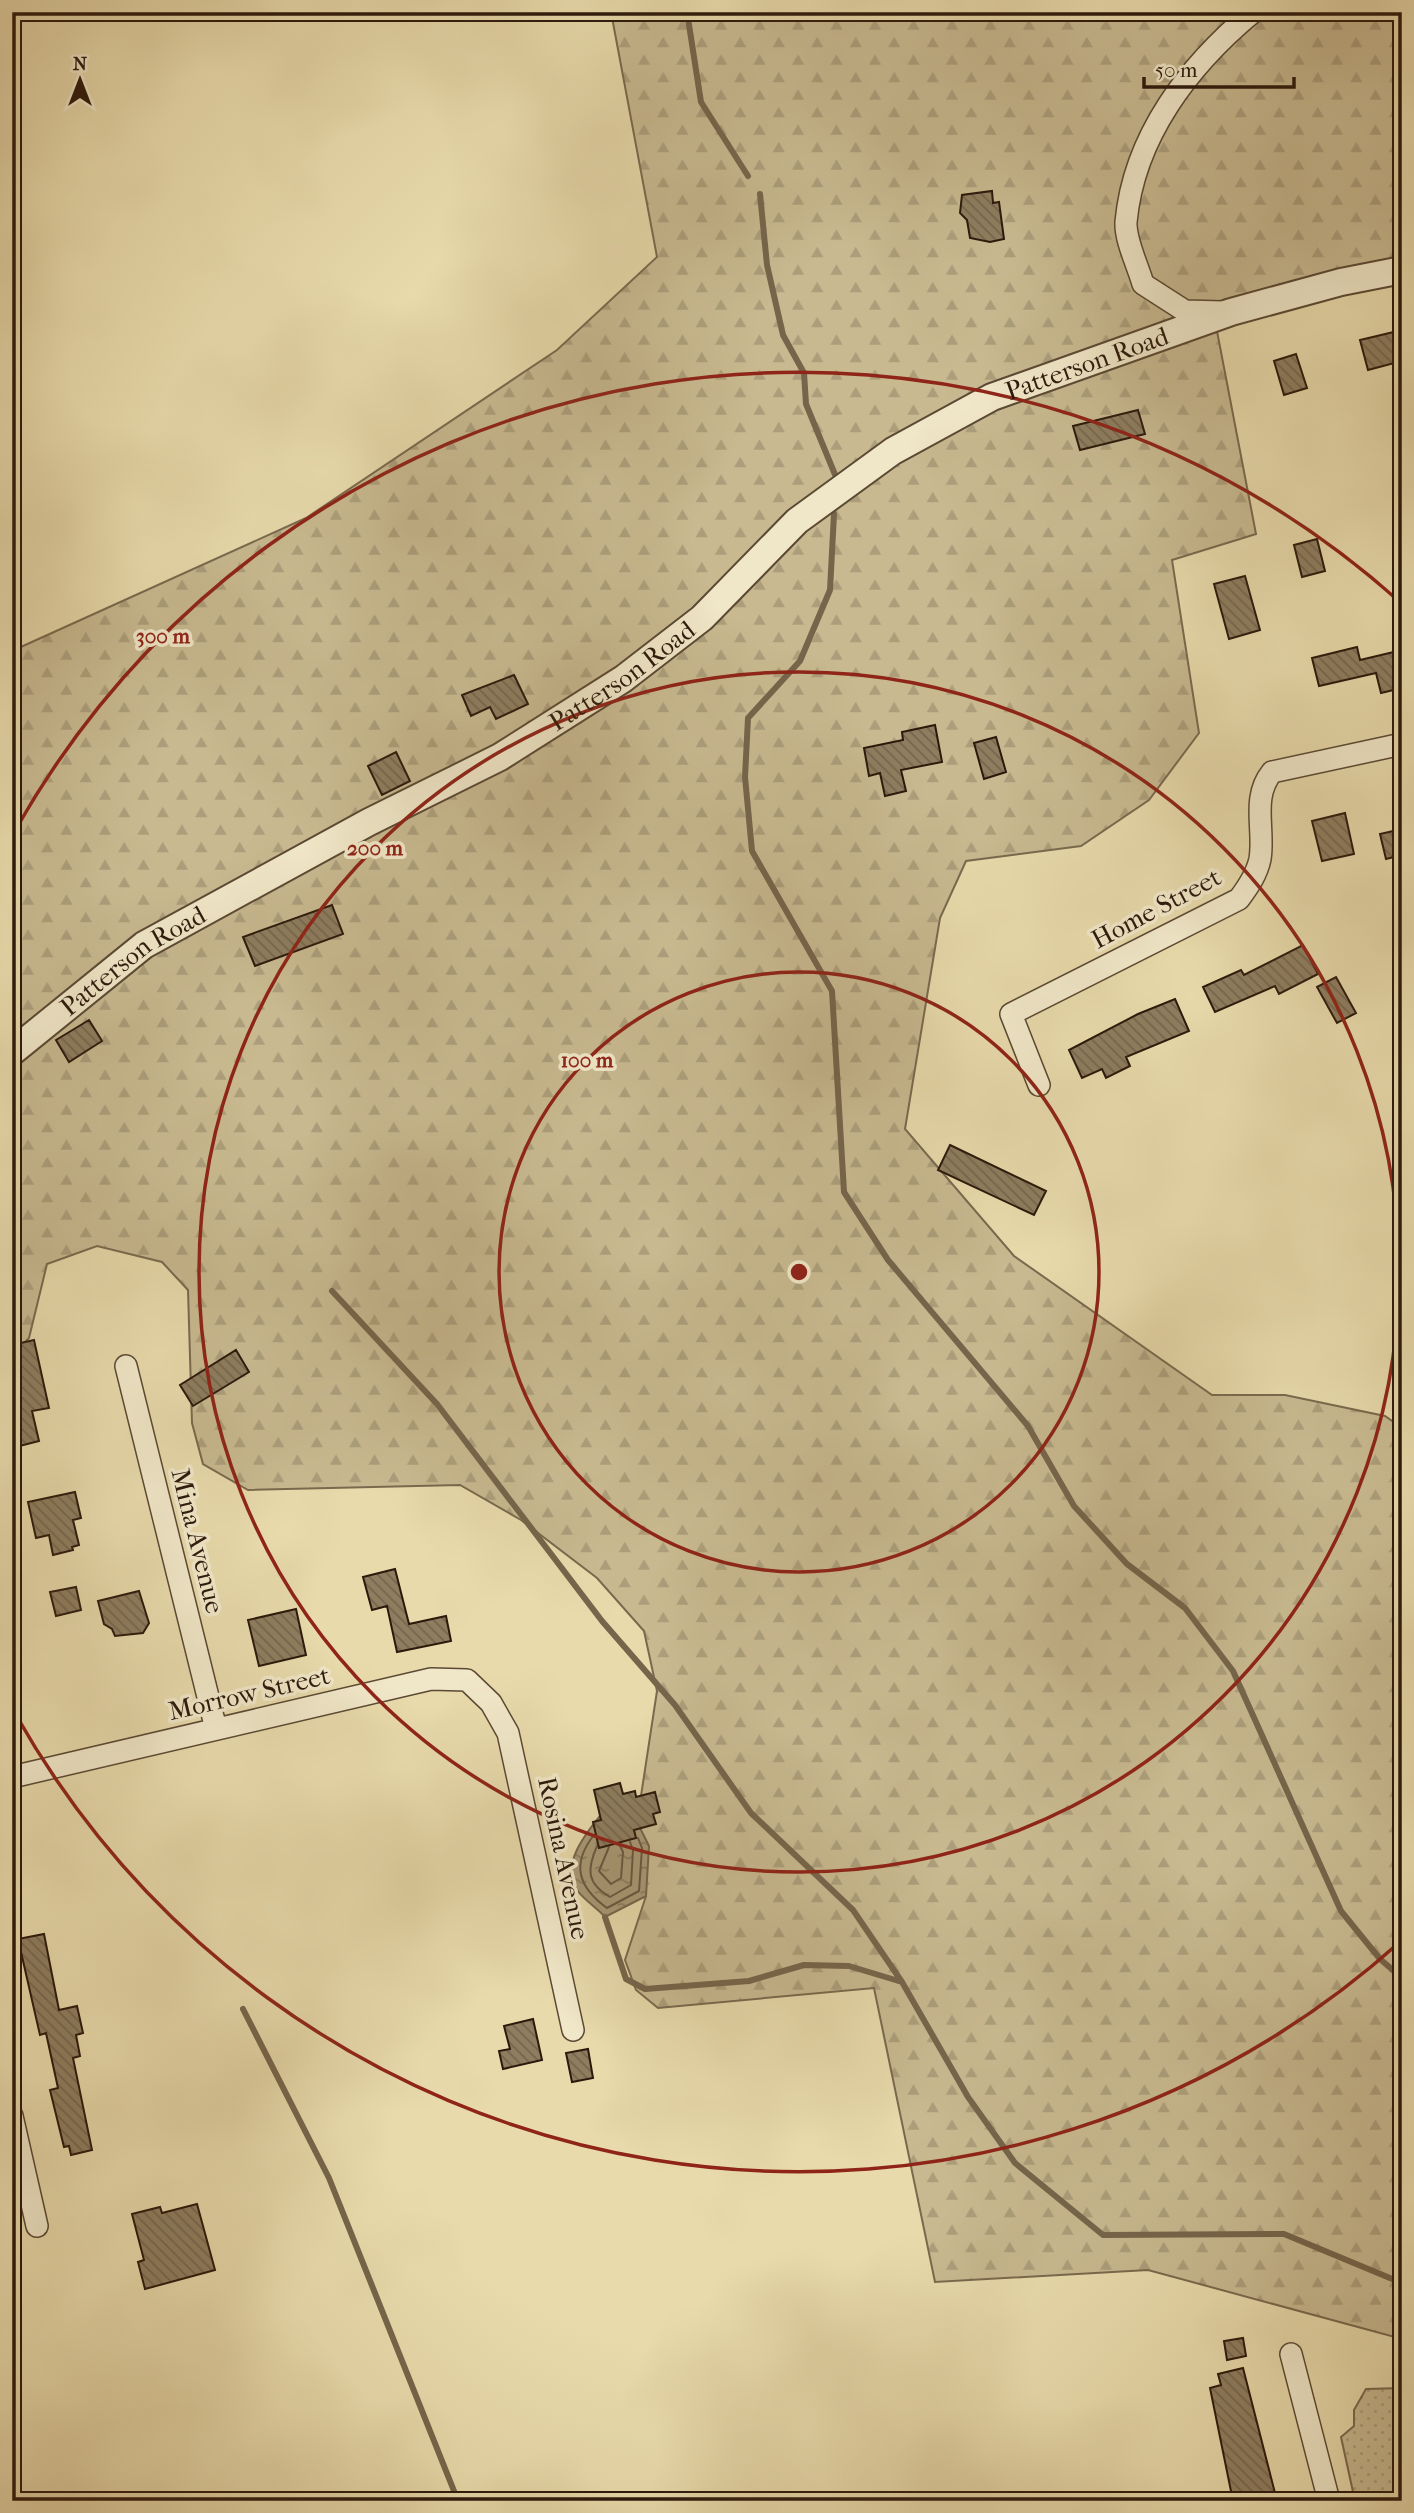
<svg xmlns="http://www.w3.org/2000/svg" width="1414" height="2513" font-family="'IM FELL French Canon',serif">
  <defs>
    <pattern id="grass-dots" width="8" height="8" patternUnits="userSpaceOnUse" patternTransform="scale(1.75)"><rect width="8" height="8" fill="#c8b990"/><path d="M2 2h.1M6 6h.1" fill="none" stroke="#ac9e7b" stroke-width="1.8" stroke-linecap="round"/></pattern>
    <pattern id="forest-firs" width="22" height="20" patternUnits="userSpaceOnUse" patternTransform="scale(1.75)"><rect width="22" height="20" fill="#c8b990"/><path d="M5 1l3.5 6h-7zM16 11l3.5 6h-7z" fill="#ac9e7b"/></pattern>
    <pattern id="water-ripples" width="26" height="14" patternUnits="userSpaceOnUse" patternTransform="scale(1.75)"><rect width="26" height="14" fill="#a89875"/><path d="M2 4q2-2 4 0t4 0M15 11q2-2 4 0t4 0" fill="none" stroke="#897b5e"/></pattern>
    <pattern id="building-back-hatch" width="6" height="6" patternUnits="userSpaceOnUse" patternTransform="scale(1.75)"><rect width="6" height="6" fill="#8e7d5f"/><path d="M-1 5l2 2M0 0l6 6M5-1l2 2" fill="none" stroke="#74664d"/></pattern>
  </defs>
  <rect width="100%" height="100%" fill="#e8daab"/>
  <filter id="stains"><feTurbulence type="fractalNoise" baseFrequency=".00286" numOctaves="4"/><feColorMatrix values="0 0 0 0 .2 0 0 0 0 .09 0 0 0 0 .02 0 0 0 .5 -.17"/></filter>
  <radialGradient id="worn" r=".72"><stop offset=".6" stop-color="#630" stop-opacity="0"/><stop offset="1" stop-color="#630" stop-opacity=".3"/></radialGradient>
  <path fill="url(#grass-dots)" stroke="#7a694e" stroke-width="2" d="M1402 2388V2501H1355L1341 2437 1354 2426V2410L1366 2389Z"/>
  <path fill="url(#forest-firs)" stroke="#7a694e" stroke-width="2" d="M611 12H1402V257L1216 326 1256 534 1172 560 1199 733 1149 800 1081 846 966 861 940 918 905 1129 1014 1256 1212 1395H1285L1385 1416 1402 1428V2339L1148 2270 935 2282 874 1988 658 2008 636 1990 625 1960 646 1896 637 1822 657 1691 644 1631 597 1578 521 1520 460 1485 248 1490 203 1464 192 1423 188 1290 162 1262 97 1246 47 1264 29 1338 12 1356V651L306 518 557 350 657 257Z"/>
  <path fill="url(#water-ripples)" stroke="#76654b" stroke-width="2" d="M608 1806 637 1822 649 1846 646 1896 605 1917C597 1908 584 1900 577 1890 558 1862 592 1826 608 1806Z"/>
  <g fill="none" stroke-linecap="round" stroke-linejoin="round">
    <path stroke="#6a5840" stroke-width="2" d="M594 1835C571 1864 578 1887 607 1908L639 1891 642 1848 638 1838
      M597 1846C587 1869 586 1883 610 1897L631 1885 633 1850 630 1842
      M609 1847 599 1871 611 1884 621 1878 623 1852 619 1844"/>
    <path stroke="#76654b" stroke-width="6" d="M687 12 701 102 748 176
      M760 194 767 265 783 335 804 373 806 404 836 477
      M834 514 830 590 800 661 748 718 745 777 752 851 832 991 844 1192 888 1260 1028 1426 1074 1506 1127 1564 1185 1608 1233 1671 1341 1911 1380 1959 1402 1978
      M332 1291 437 1404 602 1621 675 1705 751 1813 853 1910 902 1982 968 2097 1015 2163 1103 2235 1284 2234 1402 2283
      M605 1917 626 1979 645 1989 749 1981 804 1965 849 1966 902 1982
      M243 2009 329 2178 458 2501"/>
  </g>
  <path fill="url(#building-back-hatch)" stroke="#2c190c" stroke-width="2" d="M992 191 993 203 999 202 1004 239 990 242 970 238 967 220 960 213 962 195Z
    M1402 330V361L1368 370 1360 340Z
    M1296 354 1307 388 1284 395 1274 361Z
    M1138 410 1145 434 1080 450 1073 426Z
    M1317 539 1325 571 1302 577 1294 545Z
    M1245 576 1260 630 1229 639 1214 584Z
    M1357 647 1360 660 1402 650V688L1381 693 1376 673 1319 686 1312 658Z
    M514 675 528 704 496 719 490 707 471 716 462 695Z
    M935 725 942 762 901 770 906 791 885 796 880 773 869 776 864 748 903 740 902 732Z
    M996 737 1006 772 984 779 974 743Z
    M396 752 410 781 382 795 368 766Z
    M1345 813 1354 854 1322 861 1312 821Z
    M1402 829V855L1386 859 1380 834Z
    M332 905 343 934 255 966 243 937Z
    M1303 945 1318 974 1279 994 1275 986 1215 1012 1203 987 1241 970 1244 975Z
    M1336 977 1356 1013 1337 1023 1317 987Z
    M1175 999 1189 1031 1126 1057 1130 1066 1106 1078 1102 1069 1082 1078 1069 1050 1138 1014Z
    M89 1020 102 1041 69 1062 56 1040Z
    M950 1145 1046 1191 1034 1215 938 1170Z
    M34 1340 49 1408 32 1411 39 1441 12 1448V1430L16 1429 12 1412V1345Z
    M236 1350 249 1372 193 1406 180 1385Z
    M75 1492 81 1518 73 1520 79 1545 72 1547 73 1550 53 1555 49 1535 36 1538 28 1502Z
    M395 1569 409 1624 446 1616 451 1641 397 1652 387 1606 372 1610 363 1577Z
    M76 1587 81 1610 56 1616 50 1592Z
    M139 1591 149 1623 143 1633 115 1636 112 1629 104 1624 98 1601Z
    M296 1609 306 1655 259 1666 248 1620Z
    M620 1783 623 1794 635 1791 636 1797 655 1792 660 1812 653 1814 656 1824 634 1830 636 1838 599 1848 593 1822 601 1820 594 1790Z
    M44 1934 59 2010 77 2006 83 2033 76 2035 80 2056 73 2058 92 2150 71 2155 69 2146 64 2147 50 2090 58 2088 46 2033 40 2035 18 1939Z
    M533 2019 542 2060 503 2069 499 2051 510 2049 504 2026Z
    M588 2049 593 2078 572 2082 566 2053Z
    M197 2204 215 2270 145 2289 138 2262 144 2260 132 2214 160 2207 162 2213Z
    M1243 2338 1246 2356 1227 2360 1224 2341Z
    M1243 2368 1276 2497 1257 2501H1233L1210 2388 1221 2385 1218 2374Z"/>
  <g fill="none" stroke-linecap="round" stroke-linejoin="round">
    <g stroke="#5b4934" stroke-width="24">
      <path id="minor" d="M1222 312 1185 311 1143 284C1138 266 1125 240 1126 222 1134 136 1189 65 1253 12
        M1039 1085 1011 1014 1239 899C1248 887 1257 874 1260 859 1265 829 1251 798 1272 772L1402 744
        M126 1366 216 1729
        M12 1777 431 1679 467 1680 491 1703 508 1733 573 2030
        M12 2116 37 2226
        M1291 2354 1329 2501"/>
    </g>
    <g stroke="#5b4934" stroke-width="30">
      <g id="tertiary">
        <path id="s1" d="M12 1052 144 945 369 822 500 757 623 679 702 618 797 521 893 451 992 397 1231 312 1341 282 1402 270"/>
      </g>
    </g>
    <use href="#minor" stroke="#f0e7c8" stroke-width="21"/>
    <use href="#tertiary" stroke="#f0e7c8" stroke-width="26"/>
  </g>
  <g fill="none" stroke="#8f2418" stroke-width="3.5">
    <circle cx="799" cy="1272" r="300"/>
    <circle cx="799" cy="1272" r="600"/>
    <path d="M1401 1941A900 900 0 0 1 16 1715M16 829A900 900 0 0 1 1401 603"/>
  </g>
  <g text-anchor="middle" stroke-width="7" stroke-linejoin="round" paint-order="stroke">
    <g font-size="26" fill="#2c190c" stroke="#f0e7c8">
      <text dy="9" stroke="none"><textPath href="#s1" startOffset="1286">Patterson Road</textPath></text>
      <text dy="9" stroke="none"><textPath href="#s1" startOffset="719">Patterson Road</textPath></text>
      <text transform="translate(1156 908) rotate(-28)" y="9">Home Street</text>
      <text dy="9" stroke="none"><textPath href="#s1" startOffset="152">Patterson Road</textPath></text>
      <text transform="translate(198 1541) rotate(76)" y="9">Mina Avenue</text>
      <text transform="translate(249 1693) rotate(-13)" y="9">Morrow Street</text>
      <text transform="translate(564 1858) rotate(78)" y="9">Rosina Avenue</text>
    </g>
  </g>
  <circle cx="799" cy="1272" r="10" fill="#8f2418" stroke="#f0e7c8" stroke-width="3.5"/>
  <g font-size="21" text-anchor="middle" font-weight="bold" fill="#8f2418" stroke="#f0e7c8" stroke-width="7" stroke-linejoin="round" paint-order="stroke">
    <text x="163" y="643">300 m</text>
    <text x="375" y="855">200 m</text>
    <text x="587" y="1067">100 m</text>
  </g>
  <rect width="1414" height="2513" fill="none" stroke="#e8daab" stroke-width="42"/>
  <rect x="14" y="14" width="1386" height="2485" fill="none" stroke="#2c190c" stroke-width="3.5"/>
  <rect x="21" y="21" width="1372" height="2471" fill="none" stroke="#2c190c" stroke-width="2"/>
  <g transform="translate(80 80)" stroke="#f0e7c8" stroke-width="5" paint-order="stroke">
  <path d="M0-5L12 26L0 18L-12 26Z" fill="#2c190c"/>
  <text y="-10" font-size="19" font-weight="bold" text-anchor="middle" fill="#2c190c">N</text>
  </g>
  <path d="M1144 77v10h150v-10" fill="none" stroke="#2c190c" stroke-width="3.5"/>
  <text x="1155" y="77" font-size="21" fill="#2c190c" stroke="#f0e7c8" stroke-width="5" paint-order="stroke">50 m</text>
  <rect width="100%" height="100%" filter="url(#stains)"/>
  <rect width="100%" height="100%" fill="url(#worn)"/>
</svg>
